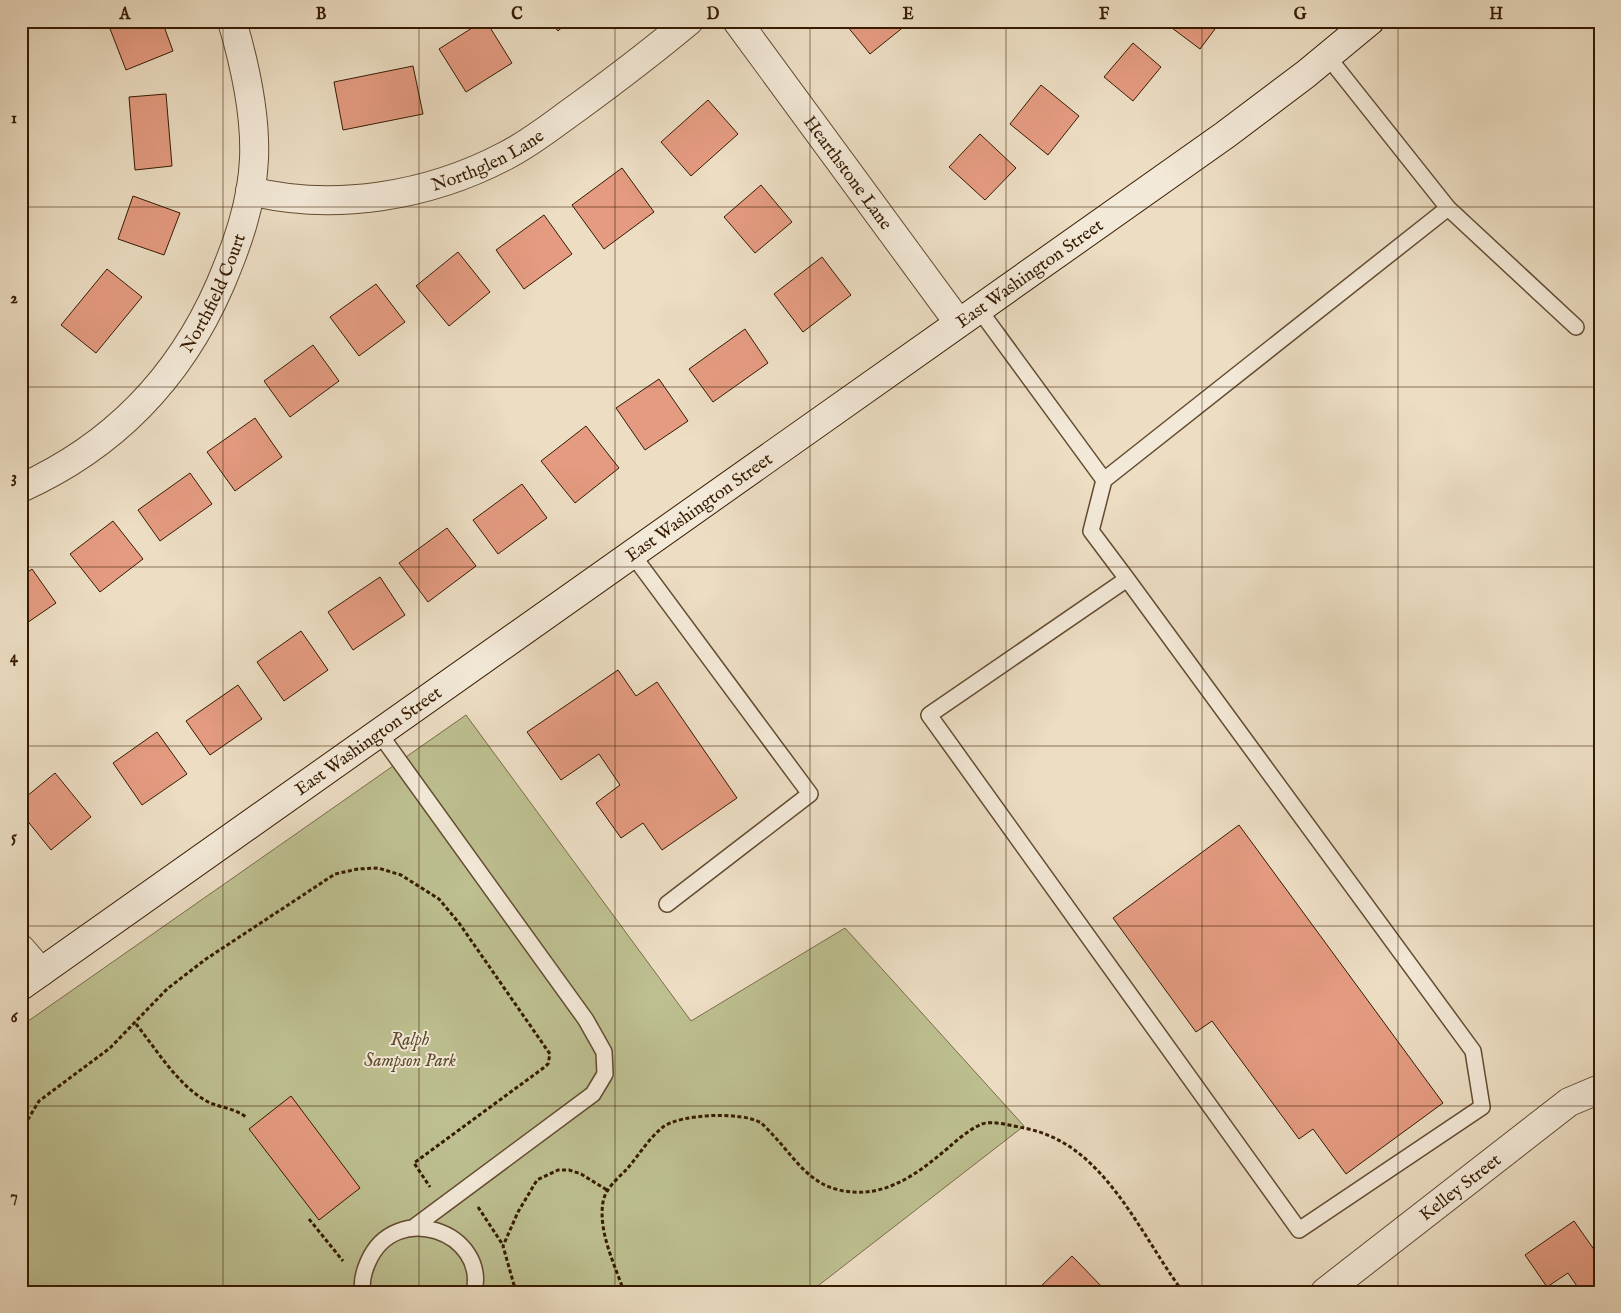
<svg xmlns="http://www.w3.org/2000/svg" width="1621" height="1313" font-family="'IM FELL English',serif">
  <rect width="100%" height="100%" fill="#ecddc3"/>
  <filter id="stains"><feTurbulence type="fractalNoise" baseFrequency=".004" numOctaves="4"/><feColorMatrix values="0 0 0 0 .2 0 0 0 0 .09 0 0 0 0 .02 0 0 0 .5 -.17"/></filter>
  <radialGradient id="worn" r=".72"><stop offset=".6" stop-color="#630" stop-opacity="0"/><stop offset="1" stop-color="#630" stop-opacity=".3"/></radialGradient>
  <path fill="#bdbf90" stroke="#7a6d48" d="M466 715 691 1021 845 928 1024 1126 810 1292H21V1026Z"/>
  <path fill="#e49b81" stroke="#361b00" d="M107 21H162L173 51 126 70Z
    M483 21H486L512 63 466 92 439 49Z
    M549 21H569L558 31Z
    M852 21H911L870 54 847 26Z
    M947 21H962L954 29Z
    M1171 21H1221L1200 49 1168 25Z
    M1133 43 1161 67 1133 101 1104 77Z
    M413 66 423 114 343 130 334 82Z
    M1041 85 1079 116 1048 155 1010 124Z
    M166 94 172 166 135 170 129 97Z
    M708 100 738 134 691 176 661 142Z
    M980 134 1016 168 985 200 949 167Z
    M622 168 654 212 604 249 572 205Z
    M761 185 792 222 755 253 724 217Z
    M133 196 180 213 164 255 118 239Z
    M544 215 572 254 524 289 496 250Z
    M458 252 490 292 449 326 416 286Z
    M822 257 851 295 803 332 774 294Z
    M107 269 142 297 96 353 61 325Z
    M376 284 405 322 359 356 330 317Z
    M745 329 768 363 713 402 689 369Z
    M313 345 339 381 290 417 264 381Z
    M659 379 688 421 645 450 616 408Z
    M255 418 282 457 235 491 207 452Z
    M586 426 619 468 575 503 541 461Z
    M190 473 212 504 160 541 138 510Z
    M522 484 547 518 498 554 473 520Z
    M113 521 143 559 100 592 70 554Z
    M447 528 476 566 428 602 399 563Z
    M32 569 56 603 21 627V577Z
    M380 577 405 615 353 650 328 612Z
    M301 631 328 670 284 701 257 662Z
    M618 670 636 696 657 682 737 798 662 850 643 823 621 838 596 803 620 785 599 754 561 780 527 732Z
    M238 685 262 719 210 755 186 721Z
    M157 732 187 774 142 805 113 763Z
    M55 773 91 817 51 850 21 813V801Z
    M1239 825 1443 1103 1346 1174 1313 1129 1299 1139 1212 1021 1196 1032 1113 918Z
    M291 1096 360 1188 319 1220 249 1129Z
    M1574 1221 1600 1258V1285L1591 1292H1581L1568 1273 1547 1287 1525 1255Z
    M1072 1256 1107 1292H1035Z"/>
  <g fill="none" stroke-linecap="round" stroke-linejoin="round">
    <g stroke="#644c31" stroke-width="18">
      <path id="lane" d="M1448 208 1576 327
        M978 308 1104 480 1091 531 1127 579 1473 1051 1482 1107 1299 1230 929 715 1127 579
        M1104 480 1448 208 1328 57
        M632 554 810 794 667 904
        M379 733 586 1020 604 1052 605 1074 593 1094 414 1227
        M363 1292C361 1282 364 1271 368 1262 395 1199 488 1232 474 1292"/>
    </g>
    <g stroke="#644c31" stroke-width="30">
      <g id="street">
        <path id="s1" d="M737 21 958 322"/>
        <path id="s2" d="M250 191C334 212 429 196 505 156 531 143 554 124 578 107 615 80 653 51 689 21"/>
        <path id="s3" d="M21 488C114 446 179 379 220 285 237 245 252 204 254 159 256 113 245 65 232 21"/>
        <path d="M21 949 41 972"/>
        <path id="s4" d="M1325 1292 1569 1102 1600 1089"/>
      </g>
    </g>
    <g stroke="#361b00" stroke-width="30">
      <g id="secondary">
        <path id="s5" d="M21 986 1225 135 1306 74 1370 21"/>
      </g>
    </g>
    <path stroke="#361b00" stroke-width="3" stroke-dasharray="4 2.5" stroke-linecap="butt" d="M136 1024C156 1049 176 1082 203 1099 217 1108 233 1107 246 1117
      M21 1131 39 1101 110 1048 167 989 206 959 335 874 358 869 378 868 401 875 439 899 459 923 550 1054 548 1064 542 1069 414 1163 430 1187
      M478 1207 503 1245
      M309 1219 343 1261
      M516 1292 503 1246 518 1212 537 1180 558 1170H569L581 1174 607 1190
      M624 1292C615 1265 598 1232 603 1202 605 1189 618 1178 627 1169 639 1155 649 1138 663 1127 680 1114 742 1111 761 1123 765 1126 769 1131 773 1135 793 1156 808 1183 839 1190 883 1200 916 1175 948 1148 958 1139 970 1129 982 1124 994 1120 1011 1126 1024 1128 1049 1133 1070 1144 1090 1163 1128 1199 1152 1250 1183 1292"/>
    <use href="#lane" stroke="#f3e9d8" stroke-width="15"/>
    <use href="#street" stroke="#f3e9d8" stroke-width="28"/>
    <use href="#secondary" stroke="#f3e9d8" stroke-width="28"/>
  </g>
  <path fill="none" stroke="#361b00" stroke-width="1" stroke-opacity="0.55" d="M223 21V1292M419 21V1292M615 21V1292M810 21V1292M1006 21V1292M1202 21V1292M1398 21V1292M21 207H1600M21 387H1600M21 567H1600M21 746H1600M21 926H1600M21 1106H1600"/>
  <g text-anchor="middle" stroke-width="4" stroke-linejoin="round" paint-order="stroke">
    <g font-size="18" fill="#361b00" stroke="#f3e9d8">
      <text dy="6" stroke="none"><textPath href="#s2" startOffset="245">Northglen Lane</textPath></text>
      <text dy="6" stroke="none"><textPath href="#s1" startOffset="188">Hearthstone Lane</textPath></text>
      <text dy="6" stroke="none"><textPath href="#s5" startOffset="1235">East Washington Street</textPath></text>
      <text dy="6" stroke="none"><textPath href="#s3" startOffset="281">Northfield Court</textPath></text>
      <text dy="6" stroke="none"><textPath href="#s5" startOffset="830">East Washington Street</textPath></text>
      <text dy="6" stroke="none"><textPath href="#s5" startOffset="425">East Washington Street</textPath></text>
      <text dy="6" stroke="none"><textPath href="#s4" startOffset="171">Kelley Street</textPath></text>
    </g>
    <g font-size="18" font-style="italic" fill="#5e4c2b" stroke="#f3e9d8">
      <text x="410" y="1045">Ralph<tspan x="410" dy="21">Sampson Park</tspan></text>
    </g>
  </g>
  <rect width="1621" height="1313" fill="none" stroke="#ecddc3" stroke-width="55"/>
  <rect x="28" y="28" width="1566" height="1258" fill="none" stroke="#361b00" stroke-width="2"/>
  <g font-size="16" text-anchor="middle" font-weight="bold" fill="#361b00">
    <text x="125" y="19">A</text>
    <text x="321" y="19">B</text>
    <text x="517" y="19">C</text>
    <text x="713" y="19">D</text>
    <text x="908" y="19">E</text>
    <text x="1104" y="19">F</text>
    <text x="1300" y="19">G</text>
    <text x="1496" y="19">H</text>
    <text x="14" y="123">1</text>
    <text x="14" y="303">2</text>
    <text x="14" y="482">3</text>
    <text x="14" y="662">4</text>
    <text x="14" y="842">5</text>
    <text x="14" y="1022">6</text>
    <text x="14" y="1201">7</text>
  </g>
  <rect width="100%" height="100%" filter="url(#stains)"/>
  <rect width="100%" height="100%" fill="url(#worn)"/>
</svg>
